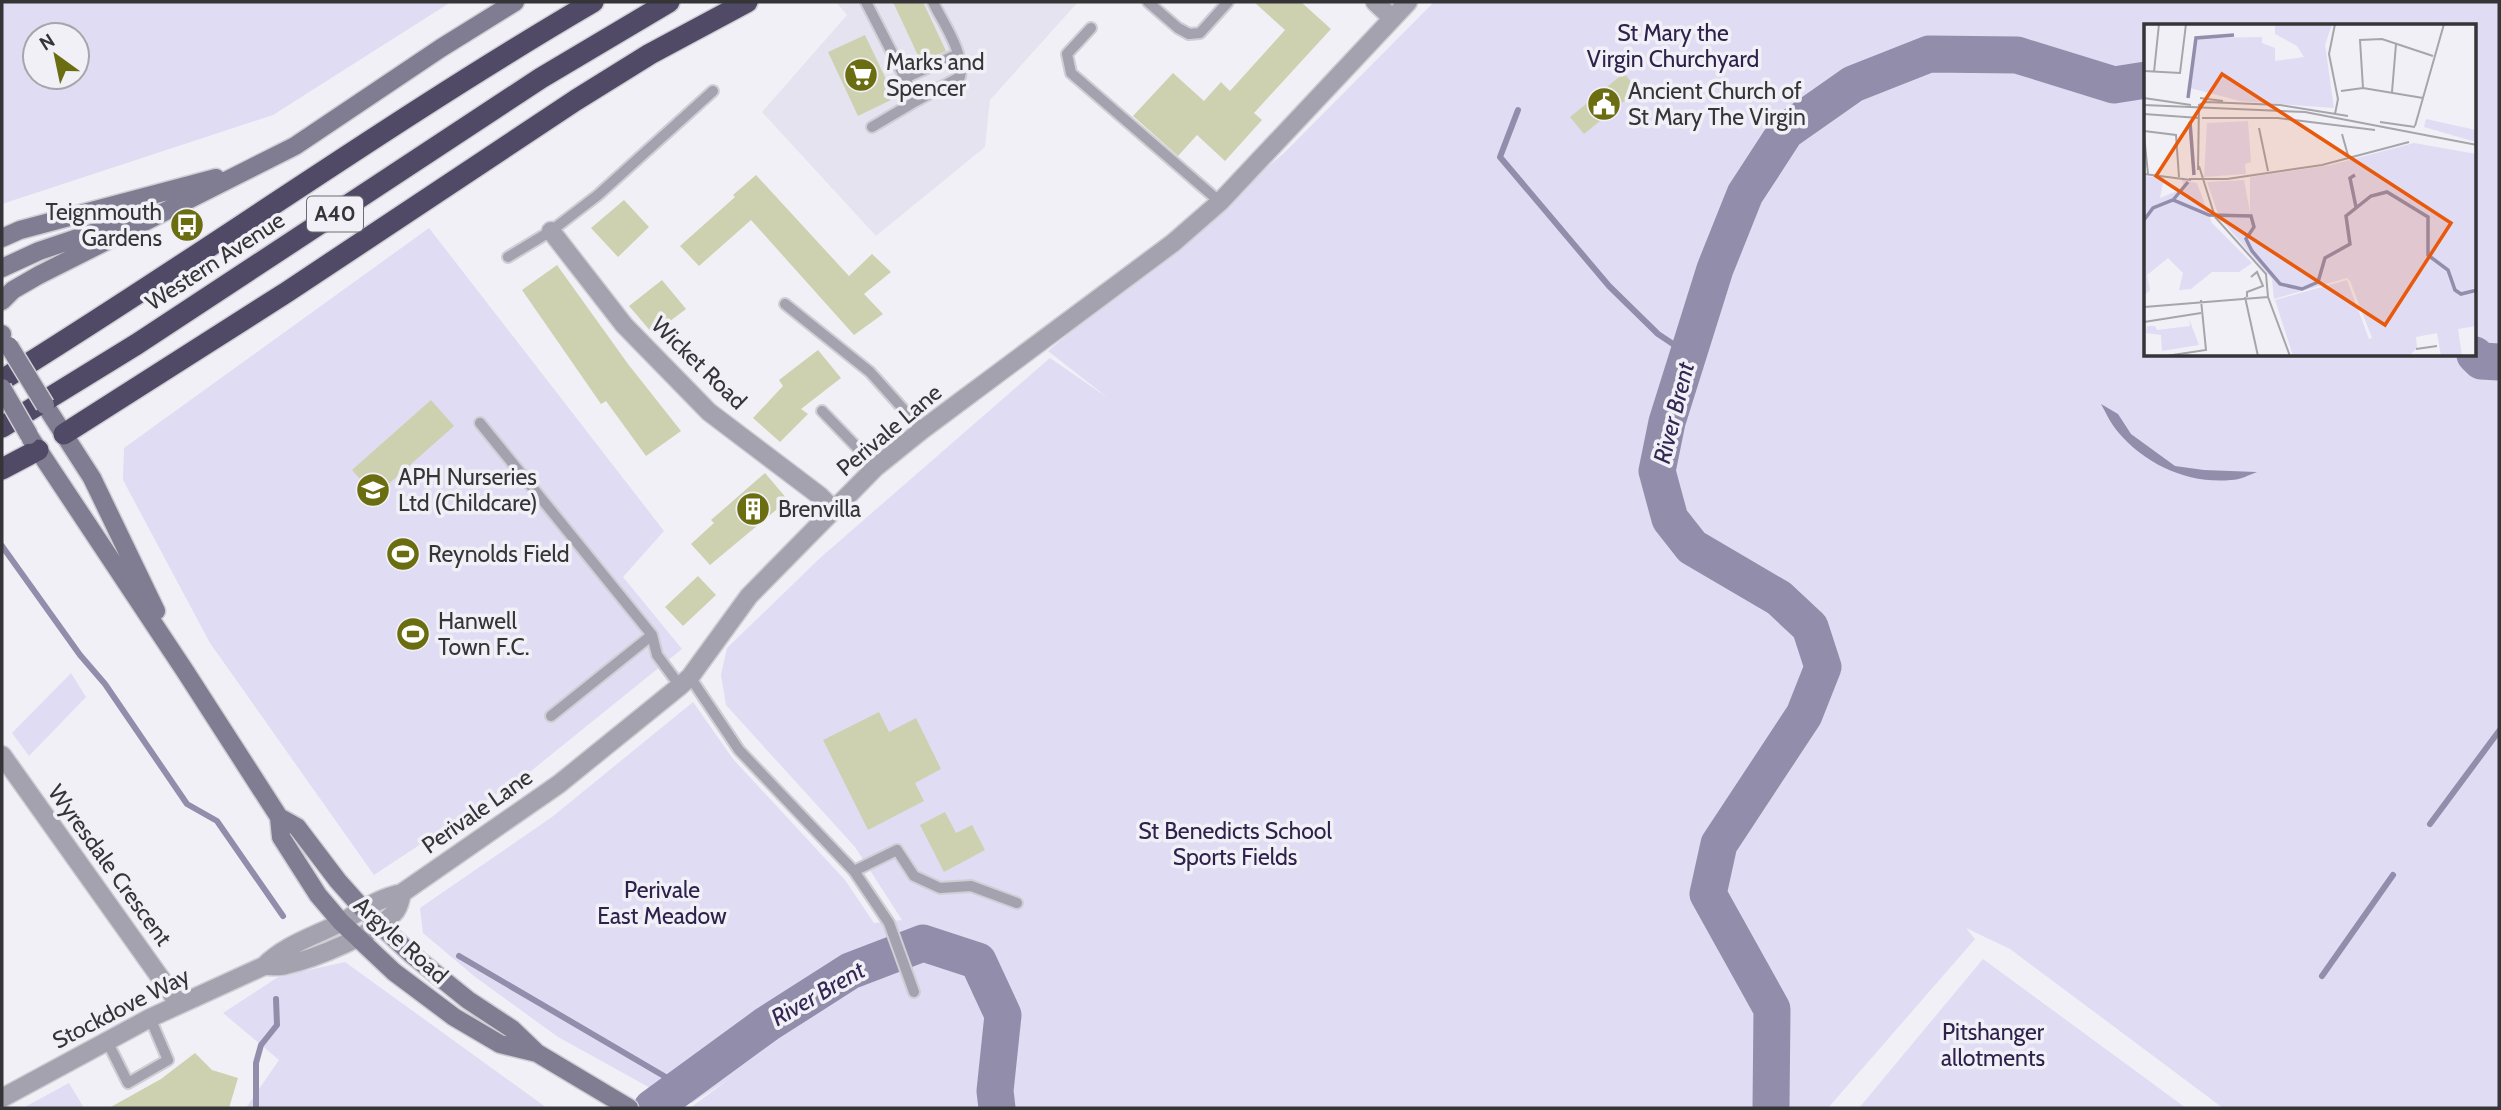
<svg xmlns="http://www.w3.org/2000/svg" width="2501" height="1110" font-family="Cabin,sans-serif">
  <rect width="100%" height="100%" fill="#f1f0f6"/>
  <path fill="#e6e3f1" d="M836 2H1078L990 100 985 147 876 236 762 112 847 15Z"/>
  <path fill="#e0dcf3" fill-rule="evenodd" d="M2 2H451L273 115 2 204ZM35 35H77V77H35Z
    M1434 2H2499V1108H2223L2010 949 1966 928 1975 939 1828 1108H690L729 1079 692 1103 659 1085 654 1090 558 1037 474 976 423 933 420 908 552 817 693 702 733 759 845 880 874 923 902 920 855 847 726 705 721 675 727 648 820 558 1050 358 1108 398 1048 351 1284 153ZM2146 26H2475V355H2146Z
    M429 228 664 531 623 577 682 649 531 771 374 875 210 643 123 480 124 448Z
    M71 673 86 697 29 756 12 733Z
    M1983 959 2186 1108H1859Z
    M345 962 547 1108H246L279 1060 223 1013 278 977Z
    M69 1083 84 1108H23Z"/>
  <path fill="#938dac" d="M2101 404 2118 414 2131 434 2175 466 2204 470 2257 472C2249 475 2240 480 2231 480 2188 484 2146 465 2118 432 2111 424 2106 413 2101 404Z"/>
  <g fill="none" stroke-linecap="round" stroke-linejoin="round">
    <path stroke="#938dac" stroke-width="6" d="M1518 110 1500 157 1609 286 1658 334 1688 354
      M2 546 80 655 105 684 187 804 217 821 283 916
      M2430 824 2499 731
      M459 956 681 1086
      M2322 976 2393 875
      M256 1108V1063L261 1045 277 1025 276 999"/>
    <path stroke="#938dac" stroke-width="37" d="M2475 355 2481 361 2499 362
      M652 1108 767 1024 850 971 923 943 978 961 1003 1015 995 1091 997 1108
      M1771 1108 1772 1009 1708 894 1719 844 1804 715 1823 667 1810 627 1779 598 1692 547 1670 519 1657 471 1667 422 1715 269 1745 194 1786 131 1853 84 1929 54 2017 55 2114 85 2146 80"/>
  </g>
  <path fill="#ced1af" d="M893 2H923L946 51 921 62Z
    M1254 2H1301L1331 29 1254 113 1262 120 1225 161 1197 135 1178 156 1133 116 1173 73 1204 101 1221 82 1230 91 1285 30Z
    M865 35 895 98 858 116 828 52Z
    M1624 73 1638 90 1584 134 1570 117Z
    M756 175 849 276 872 254 891 272 864 294 883 314 854 335 751 220 699 266 680 246 735 197 733 195Z
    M624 200 649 227 618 257 591 228Z
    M557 265 628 364 681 431 646 456 606 401 601 404 522 290Z
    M662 280 686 309 653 334 629 306Z
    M818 350 841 378 801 409 808 414 780 442 753 418 783 386 779 380Z
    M431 400 454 426 375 496 352 470Z
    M765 473 788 500 710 565 691 544 714 523 711 520Z
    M698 576 716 595 683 626 665 607Z
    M879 712 889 732 916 718 941 769 915 783 924 801 868 830 823 740Z
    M945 812 956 833 972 825 985 850 944 872 920 825Z
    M195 1053 212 1070 238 1078 229 1108H109L161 1079Z"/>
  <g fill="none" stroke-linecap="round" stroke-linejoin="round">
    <g stroke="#cfced4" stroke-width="14">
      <path id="lane" d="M866 2 905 78 958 54
        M1148 2 1178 28 1189 34 1200 33 1228 2
        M1091 28 1067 54 1071 73 1220 202
        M905 78 916 101 960 77C965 53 943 23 933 2
        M872 127 916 101
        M508 257 551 231 598 195 713 91
        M785 304 870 372 922 430
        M822 411 876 467
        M480 423 652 635 657 655 680 686
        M690 677 739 750 854 871 889 923 914 992
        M551 716 652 635
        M854 871 897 850 914 876 940 888 971 886 1017 903
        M107 1041 128 1083 168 1060 150 1018"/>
    </g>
    <g stroke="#cfced4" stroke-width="21">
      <path id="street" d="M1375 2 1392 18
        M551 231 624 325 709 412 820 496 834 510
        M2 755 179 1004
        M264 966C271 966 279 967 286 965 314 959 375 934 394 913 400 907 400 900 402 893
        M2 1098 150 1018 264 966C286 944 315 936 342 922 362 910 378 898 402 893L559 784 680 686 690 677 749 596 876 467 922 430 1173 243 1220 202 1408 2"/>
    </g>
    <g stroke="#cfced4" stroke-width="21">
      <path id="secondary" d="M2 238 20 230 216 178
        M2 268 39 251 128 221
        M2 301 13 290 39 275 295 146 441 48 515 2
        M2 335V334
        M45 405 92 478 156 611
        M31 439 185 671 279 817 281 837 318 895 341 922 394 972 454 1017 500 1044 537 1053
        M279 817 297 827 338 881 363 909 411 954 468 1000 512 1029 537 1053 629 1108"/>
    </g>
    <g stroke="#cfced4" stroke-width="24">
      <path id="highway" d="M2 380C201 257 391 120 593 2
        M2 427 137 344 541 78 669 2
        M64 434 287 292 576 100 650 54 747 2
        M2 469 38 450"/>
    </g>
    <use href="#lane" stroke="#a5a2b0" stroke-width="10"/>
    <use href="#street" stroke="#a5a2b0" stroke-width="18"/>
    <use href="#secondary" stroke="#807c91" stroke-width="18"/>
    <use href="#highway" stroke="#514a66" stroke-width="21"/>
    <g stroke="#cfced4" stroke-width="21" stroke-linecap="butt">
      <path id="secondary-bridge" d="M9 346 45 405
        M2 388 29 435"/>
    </g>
    <use href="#secondary-bridge" stroke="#807c91" stroke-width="18"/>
  </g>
  <defs>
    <g id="supermarket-disc" transform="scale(1.75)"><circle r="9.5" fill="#6a6d10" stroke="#f1f0f6"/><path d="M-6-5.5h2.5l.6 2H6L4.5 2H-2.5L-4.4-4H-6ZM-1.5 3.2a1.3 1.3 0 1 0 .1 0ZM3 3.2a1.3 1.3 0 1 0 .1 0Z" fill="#fff"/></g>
    <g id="civic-disc" transform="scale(1.75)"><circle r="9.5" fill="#6a6d10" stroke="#f1f0f6"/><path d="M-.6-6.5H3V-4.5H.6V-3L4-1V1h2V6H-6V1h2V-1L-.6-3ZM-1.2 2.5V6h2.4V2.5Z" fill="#fff"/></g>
    <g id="bus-disc" transform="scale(1.75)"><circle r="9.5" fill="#6a6d10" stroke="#f1f0f6"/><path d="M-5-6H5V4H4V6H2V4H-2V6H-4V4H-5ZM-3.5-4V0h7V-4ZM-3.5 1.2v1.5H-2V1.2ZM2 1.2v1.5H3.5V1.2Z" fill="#fff"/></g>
    <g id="school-disc" transform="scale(1.75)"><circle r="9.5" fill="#6a6d10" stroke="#f1f0f6"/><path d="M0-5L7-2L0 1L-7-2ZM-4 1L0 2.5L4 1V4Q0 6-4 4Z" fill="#fff"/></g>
    <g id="building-disc" transform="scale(1.75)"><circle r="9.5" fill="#6a6d10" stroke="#f1f0f6"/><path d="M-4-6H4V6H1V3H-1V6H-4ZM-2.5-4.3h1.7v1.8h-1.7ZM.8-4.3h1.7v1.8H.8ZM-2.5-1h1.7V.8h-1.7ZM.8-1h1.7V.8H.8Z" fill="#fff"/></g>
    <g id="stadium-disc" transform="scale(1.75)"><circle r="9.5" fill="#6a6d10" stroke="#f1f0f6"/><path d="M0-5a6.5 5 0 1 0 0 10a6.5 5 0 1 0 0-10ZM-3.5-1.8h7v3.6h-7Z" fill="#fff"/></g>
  </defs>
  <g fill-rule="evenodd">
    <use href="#supermarket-disc" x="861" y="75"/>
    <use href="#civic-disc" x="1604" y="104"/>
    <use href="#bus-disc" x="187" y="225"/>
    <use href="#school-disc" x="373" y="490"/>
    <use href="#building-disc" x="753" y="509"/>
    <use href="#stadium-disc" x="403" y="554"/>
    <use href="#stadium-disc" x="413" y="634"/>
  </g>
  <g text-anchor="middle" stroke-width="7" stroke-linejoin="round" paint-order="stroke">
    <rect fill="#f1f0f6" stroke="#6d6c70" stroke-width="2" x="307" y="196.5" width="56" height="35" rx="5"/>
    <g font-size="21" font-weight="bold" fill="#353437">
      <text x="335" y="221">A40</text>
    </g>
    <g font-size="23" fill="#2e214c" stroke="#f1f0f6">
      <text x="1673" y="41">St Mary the<tspan x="1673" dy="26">Virgin Churchyard</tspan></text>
      <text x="1235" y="839">St Benedicts School<tspan x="1235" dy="26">Sports Fields</tspan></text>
      <text x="662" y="898">Perivale<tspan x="662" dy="26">East Meadow</tspan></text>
      <text x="1993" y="1040">Pitshanger<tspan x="1993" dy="26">allotments</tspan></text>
    </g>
    <g font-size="23" fill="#353437" stroke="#f1f0f6" text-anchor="start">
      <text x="886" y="70">Marks and<tspan x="886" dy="26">Spencer</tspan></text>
      <text x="1628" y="99">Ancient Church of<tspan x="1628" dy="26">St Mary The Virgin</tspan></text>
      <text x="162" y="220" text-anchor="end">Teignmouth<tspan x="162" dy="26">Gardens</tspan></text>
      <text x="398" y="485">APH Nurseries<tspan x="398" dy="26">Ltd (Childcare)</tspan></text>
      <text x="778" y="517">Brenvilla</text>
      <text x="428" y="562">Reynolds Field</text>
      <text x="438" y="629">Hanwell<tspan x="438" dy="26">Town F.C.</tspan></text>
    </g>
    <g font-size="23" fill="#353437" stroke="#f1f0f6">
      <text transform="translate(215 261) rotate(-33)" y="8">Western Avenue</text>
      <text transform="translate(699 363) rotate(44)" y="8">Wicket Road</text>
      <text transform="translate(889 430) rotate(-40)" y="8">Perivale Lane</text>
      <text transform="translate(477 811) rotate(-35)" y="8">Perivale Lane</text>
      <text transform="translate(110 865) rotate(54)" y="8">Wyresdale Crescent</text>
      <text transform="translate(401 940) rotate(42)" y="8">Argyle Road</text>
      <text transform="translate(121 1008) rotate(-27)" y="8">Stockdove Way</text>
    </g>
    <g font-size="24" font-style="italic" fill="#342753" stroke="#f1f0f6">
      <text transform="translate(1674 413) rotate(-76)" y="8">River Brent</text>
      <text transform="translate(818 994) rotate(-30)" y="8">River Brent</text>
    </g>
  </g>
  <g transform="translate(2144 24)">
    <rect width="332" height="332" fill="#f1f0f6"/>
    <path d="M131 0H188L181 21 190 84 96 77 46 64 54 14 118 13V19L131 24V37L160 33 153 22 131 10ZM282 95 332 106V118L280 103ZM104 97 107 138 101 140 102 150 60 153 63 99ZM270 119 332 130V263L316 271 332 267V302L314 305 318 332H297L293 309 272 313 273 324 265 332H149L131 276 203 256 225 315 228 314 206 257 203 254 130 275 128 255 75 193 63 158 100 156 106 188V153L187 141ZM1 152 20 154 16 174 40 164 38 156 53 159 68 199 108 239 95 248H68L47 265 35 266 39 249 24 234 3 251 6 266 0 272ZM45 295 55 321 18 327 17 311 2 309 3 302H11L13 306 46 302Z" fill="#e0dcf3"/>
    <path fill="none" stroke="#938dac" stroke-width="3.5" d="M44 74 52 14 90 11M46 98 50 151M211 151 206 154 212 183M29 176 44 158M0 196 9 184 29 176 65 191 107 192 110 203 102 215 108 227 136 260 158 265 174 258 181 234 206 220 202 192 227 172 243 168 284 193V231L304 246 311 266 317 270 333 266"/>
    <path fill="none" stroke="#a6a5aa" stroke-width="2" d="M91 0H117M191 0 185 30 194 75 191 90M0 47 36 49 42 0M10 48 15 0M219 64 216 16 238 15 289 32M197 67 219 64 279 74M248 68 252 20M0 74 47 81M56 74 79 77M0 81 161 88 333 121M55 81 62 78 136 81 204 92M0 90 55 94M58 94H134L231 106M236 98 271 103M271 102 300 0M115 104 124 147M0 107 32 111 35 153M198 110 205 135M0 111 4 150M55 142 71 193 122 250 124 273M54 146 55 80M0 150 47 156M45 155H83L178 141 265 118M101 273 114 332M103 273V268L119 262 113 248 107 253M124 273 146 332M0 283 124 273M0 298 57 289M272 325 293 322M22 332 62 326 57 276"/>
    <path fill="#e8590c" fill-opacity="0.15" stroke="#e8590c" stroke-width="3.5" d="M78 50 307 199 241 301 12 152Z"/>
    <rect width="332" height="332" fill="none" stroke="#353437" stroke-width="3.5"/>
  </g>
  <rect width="2501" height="1110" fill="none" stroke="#353437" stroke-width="7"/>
  <g transform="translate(56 56) rotate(327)"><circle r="33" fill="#f1f0f6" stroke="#a6a5aa" stroke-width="2"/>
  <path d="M0-5L12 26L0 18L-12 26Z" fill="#6a6d10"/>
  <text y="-10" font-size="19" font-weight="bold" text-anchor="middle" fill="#353437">N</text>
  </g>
</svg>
